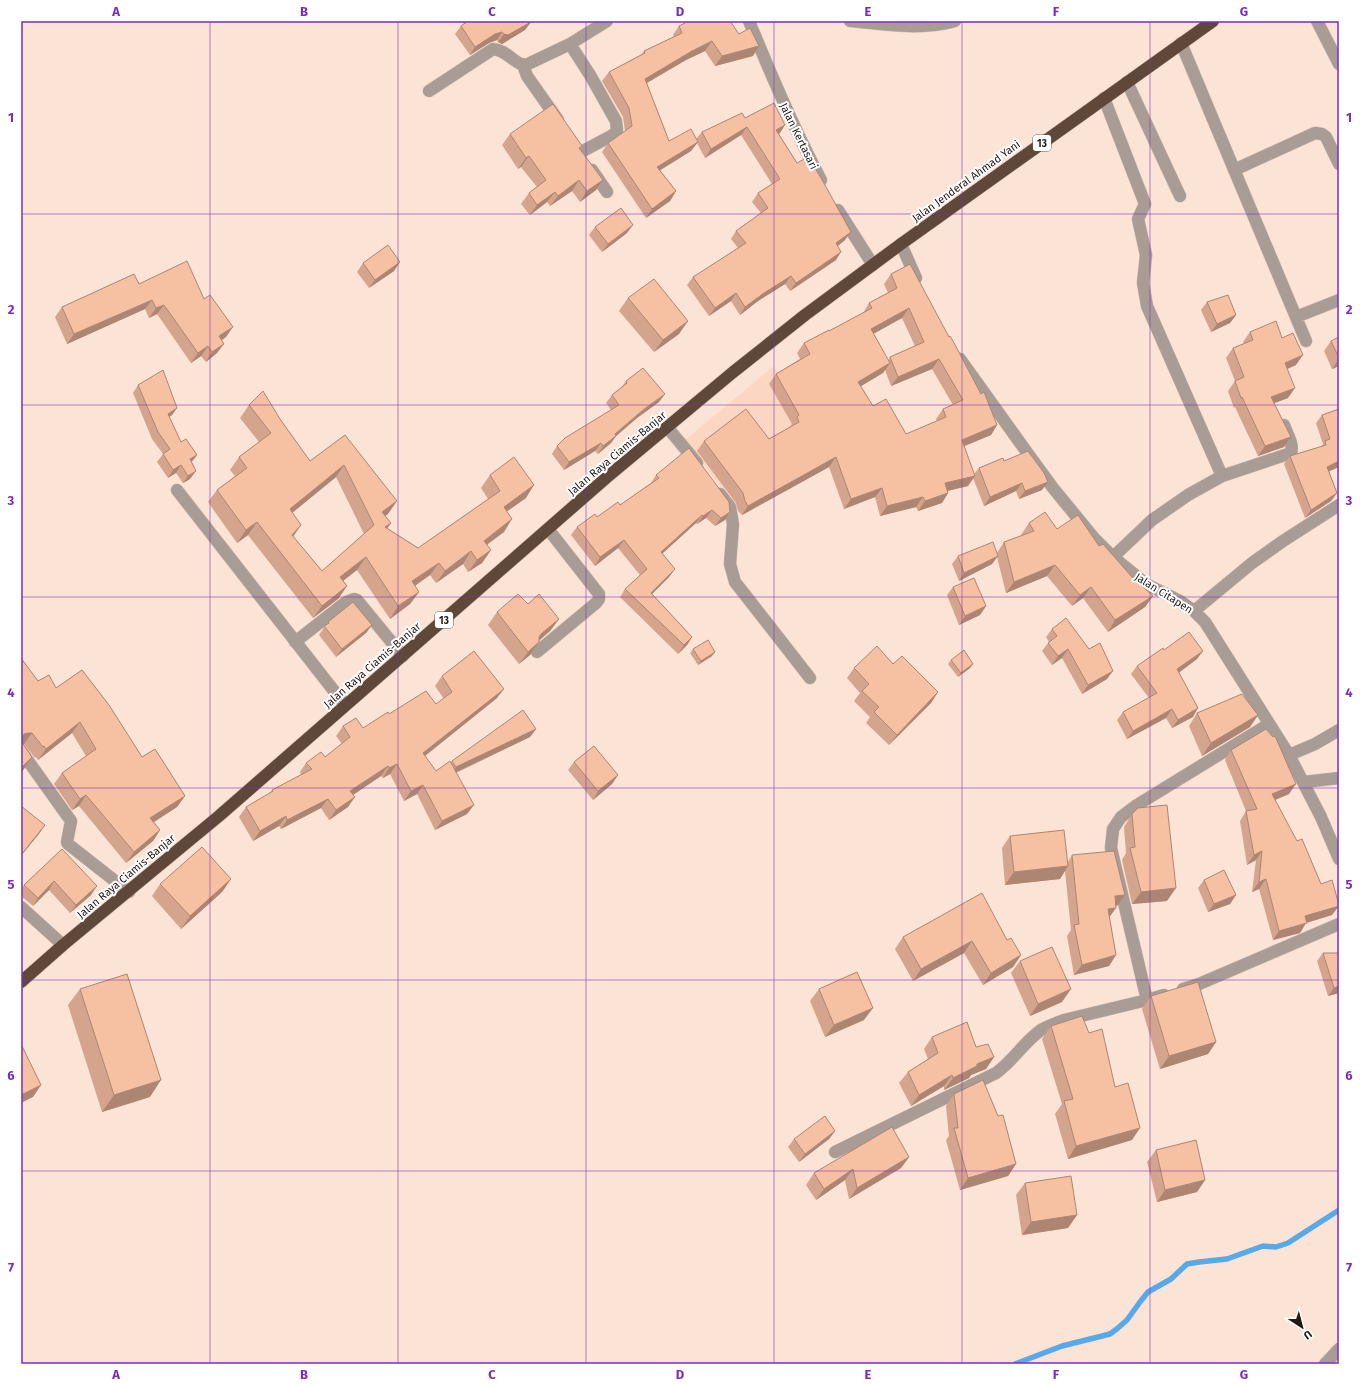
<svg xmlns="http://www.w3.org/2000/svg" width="1360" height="1385" font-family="'Fira Sans',sans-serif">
  <rect width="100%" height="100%" fill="#fbe3d6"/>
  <path fill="#fbd6c2" d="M774 366 830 466 742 515 685 440Z"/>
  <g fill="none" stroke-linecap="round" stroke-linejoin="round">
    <path stroke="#57a9e8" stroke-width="5.5" d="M1015 1364 1062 1346 1110 1334 1118 1328 1127 1320 1140 1302 1148 1292 1171 1279 1187 1264 1199 1262 1227 1259 1263 1246 1276 1247 1288 1243 1339 1210"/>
    <g stroke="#d4bfb3" stroke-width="13">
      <path id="street" d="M749 21C771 75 794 129 821 180
        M850 21C884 24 921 31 955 21
        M1317 21 1339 64
        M1181 43 1306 341
        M570 44 590 75 616 121 617 130 613 135 581 152
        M1127 82 1180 196
        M429 91 493 49C506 50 512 61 523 65
        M1104 98 1145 204 1138 219 1146 255 1143 283 1147 306 1222 476
        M558 120 527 76 523 65 528 64 570 44 607 21
        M592 170 607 192
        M1234 170 1315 133 1322 134 1326 137 1339 164
        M838 210 873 265
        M901 244 916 278
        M1296 317 1339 300
        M960 359 1026 451 1053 488 1094 538 1113 557 1146 584 1180 601 1194 611 1205 622 1289 755 1321 817 1339 859
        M667 427 697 463
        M177 490 345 705
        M720 494 730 507 733 524 730 564 735 582 810 678
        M1113 557 1152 520 1188 495 1222 476 1291 453C1294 444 1287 434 1284 425
        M1194 611 1252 563 1283 541 1339 505
        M295 642 346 602 354 599 357 600 403 656
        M537 652 596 603 599 599V594L595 589 548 529
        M21 751 71 821 67 842 68 844 129 892
        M1289 755 1315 744 1339 730
        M1304 782 1339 778
        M21 907 63 945
        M1183 989 1199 984 1339 924
        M1147 1000 1111 848 1113 829 1121 817 1137 805 1269 724
        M835 1152 996 1073C1013 1061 1024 1042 1041 1030 1048 1026 1056 1023 1064 1020L1147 1000 1164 995
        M1325 1364 1339 1349"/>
    </g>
    <g stroke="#d4bfb3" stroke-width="13">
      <path id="highway" d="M21 982 63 945 219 816 606 478 732 373 805 315 901 244 1213 21"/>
    </g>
    <use href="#street" stroke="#a89c95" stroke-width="12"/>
    <use href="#highway" stroke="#5f4839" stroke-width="12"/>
  </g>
  <path fill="#d4a58c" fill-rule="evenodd" d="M462 21H530L531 22 525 30 502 44 498 42 497 40 489 43 470 55 455 34 461 26 464 24Z
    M679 26 753 56 715 66 705 51 686 60 647 83 669 141 696 139 702 132 745 118 780 133 779 134 845 240 838 246 836 260 790 291 785 284 758 301 740 315 731 301 709 316 687 285 693 277 738 248 731 239 736 231 761 213 752 202 758 193 772 184 741 135 705 158 697 143 691 151 660 170 676 191 670 201 646 218 602 152 608 143 625 131 623 117 602 81 609 72 642 54 644 51 674 37 673 35Z
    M510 134 582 146 580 149 603 180 596 190 580 202 572 191 550 206 547 202 530 215 521 204 529 193 537 187 521 167 518 169 502 145Z
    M595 227 627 233 602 252 589 235Z
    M363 263 394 271 369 288 357 272Z
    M891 274 949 337 997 425 991 435 964 446 974 474 979 468 1004 461 1042 490 1019 499 1016 491 984 506 973 478 968 486 948 491V493L942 503 918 511 916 507 880 516 875 497 844 509 829 467 742 515 738 511 736 503 697 451 704 441 769 439 790 427 792 424 769 384 776 374 800 359 797 353 804 343 829 331 863 313 869 303 888 293 884 284ZM902 318 915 346 890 357 888 361 873 334ZM932 369 953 405 943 409 936 419 937 421 906 434 873 406 861 386 883 373 885 370 891 386Z
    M139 284 204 299 226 337 222 340 217 353 206 362 201 356 191 363 157 314 149 318 145 309 67 344 55 317 62 307Z
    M628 298 679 334 654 352 619 311Z
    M1207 302 1236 315 1230 323 1211 332 1201 310Z
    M1250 332 1282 338 1296 365 1287 369 1288 398 1274 403 1284 447 1258 456 1235 407 1234 408 1228 391 1235 381 1226 358 1233 348 1244 344 1243 342Z
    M1339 337V366L1332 369 1324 351 1331 341Z
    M626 381 659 402 637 418 616 436 611 443 598 454 595 451 564 470 552 454 557 446 611 410 606 403 612 395 621 388Z
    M138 385 177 408 172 415 169 417 181 442 197 455 191 462 190 479 183 483 176 473 168 478 157 462 163 454 152 439 133 393Z
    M249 405 280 419 310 461 345 435 388 514 385 516 391 523 387 528 418 548 488 499 481 488 490 475 526 498 507 511 504 532 487 545 491 550 482 563 468 572 463 564 436 583 430 575 415 586 419 592 410 604 390 619 357 570 343 581 347 586 338 599 313 618 248 535 237 543 208 502 217 490 235 476 230 470 239 457 259 442 240 418ZM336 477 364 534 322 571 293 537 301 525 292 513Z
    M1339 409V467L1329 471 1337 493 1331 501 1305 518 1284 464 1290 456 1321 447 1323 444 1316 423 1322 415Z
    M656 475 730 512 725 520 715 526 706 518 697 524 696 523 662 554 675 569 669 577 652 594 692 637 687 645 678 654 620 597 625 589 640 575 618 548 595 566 571 535 577 527 620 505 651 483Z
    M1029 523 1057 529 1099 546 1153 596 1145 607 1108 632 1083 598 1072 606 1047 576 1006 593 997 557 992 564 959 581 952 564 958 556 997 553 1004 542 1021 536V535Z
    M953 587 986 606 980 615 959 625 947 595Z
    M528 604 559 619 550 631 539 641 530 655 519 664 488 625 497 612Z
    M328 622 372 625 366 633 336 657 319 635Z
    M1052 629 1107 679 1082 694 1062 658 1052 665 1042 651 1049 642 1046 637Z
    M693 649 712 656 698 665 690 653Z
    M1164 650 1197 659 1179 672 1193 717 1172 728 1166 718 1127 739 1117 720 1123 712 1149 698 1131 674 1137 666Z
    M21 658 38 681 49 675 56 688 82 670 109 705 142 757 155 749 185 796 177 807 154 822 160 830 153 841 126 863 79 806 72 810 54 784 62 773 86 756 72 733 38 760 36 757 35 758 24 744H23L32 757 24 769 21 772Z
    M951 660 973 664 970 668 958 677 948 664Z
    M893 664 938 692 931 703 889 745 866 723 870 717 854 701 860 693 847 678 854 668Z
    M442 676 497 698 425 756 436 771 451 762 452 761 536 729 530 737 456 773 467 814 435 830 417 794 404 801 390 774 383 778 381 776 353 795 348 807 329 820 321 808 281 829 279 826 253 841 239 817 246 807 270 793 272 790 301 775 300 772 306 763 325 757 342 744 336 736 343 726 363 728 389 714 436 704 444 699 435 686Z
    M1197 713 1258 715 1250 727 1202 756 1189 726Z
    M1231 750 1289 794 1275 800 1332 915 1306 923 1300 933 1273 940 1259 889 1252 892 1256 860 1247 865 1240 821 1246 811 1225 760Z
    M574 762 618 775 612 784 593 800 568 770Z
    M1132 814 1167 901 1132 904 1122 860 1126 853 1124 827Z
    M1010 836 1068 862 1072 855 1117 906H1116L1109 918 1116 955 1109 966 1074 975 1067 936 1071 930 1065 871 1060 879 1005 885 1002 848Z
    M62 849 91 895 70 913 49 890 33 906 21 896V889L24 885Z
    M231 879 222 892 181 929 152 896 160 884Z
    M1204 880 1236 895 1230 904 1208 912 1198 888Z
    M903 937 1007 940 1021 955 1013 967 983 985 964 953 913 981 895 949Z
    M1323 953H1339V993L1328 996 1317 961Z
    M1020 961 1062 1002 1030 1016 1011 973Z
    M80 989 150 1097 102 1112 68 1005Z
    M819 989 864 1020 825 1037 810 1001Z
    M1151 996 1216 1042 1208 1054 1160 1069 1142 1009Z
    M1051 1026 1089 1033 1115 1087 1132 1140 1068 1159 1055 1114 1062 1104 1042 1039Z
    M932 1037 976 1047 994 1057 986 1069 971 1075 969 1078 944 1090V1086L911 1106 899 1083 908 1072 928 1059 924 1049Z
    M954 1094 1016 1164 1008 1176 960 1190 946 1140 949 1136 946 1106Z
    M835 1131 829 1139 799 1162 788 1147 794 1139Z
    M1156 1150 1205 1180 1197 1192 1157 1202 1147 1162Z
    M909 1157 901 1168 849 1199 845 1180 816 1200 806 1185 814 1173Z
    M1025 1183 1077 1215 1068 1228 1022 1235 1016 1195Z"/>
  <path fill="#ac8672" d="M531 22 525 30 502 44 498 42 504 34Z
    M502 32 497 40 489 43 470 55 475 47 495 34Z
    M712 41 705 51 686 60 638 88 645 79 692 51Z
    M759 46 753 56 715 66 722 56Z
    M785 125 780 133 770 138 776 130Z
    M747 127 741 135 705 158 711 149Z
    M698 142 691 151 651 176 657 167Z
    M529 156 521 167 518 169 526 158Z
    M579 180 572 191 550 206 558 196Z
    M603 180 596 190 580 202 587 191Z
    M676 191 670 201 646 218 652 209Z
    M555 192 547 202 530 215 537 205Z
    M633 225 627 233 602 252 608 244Z
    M851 232 845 240 830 252 836 243Z
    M841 252 836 260 790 291 796 283Z
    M400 262 394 271 369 288 375 280Z
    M791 276 785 284 758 301 740 315 745 307 764 293Z
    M736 293 731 301 709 316 715 308Z
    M152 300 145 309 67 344 74 334Z
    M164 305 157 314 149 318 156 308Z
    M909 308 902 318 864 339 871 329Z
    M1236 315 1230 323 1211 332 1217 324Z
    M688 321 679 334 654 352 663 340Z
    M233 327 226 337 213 346 219 336Z
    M224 344 217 353 206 362 212 352Z
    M208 346 201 356 191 363 198 353Z
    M1303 355 1296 365 1278 373 1285 363Z
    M939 359 932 369 891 386 898 377Z
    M1339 359V366L1332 369Z
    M890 363 883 373 851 392 858 382Z
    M1295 388 1288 398 1264 407 1271 397Z
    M665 394 659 402 637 418 615 437 616 436 611 443 598 454 603 446 615 434 643 410Z
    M177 408 172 415 162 422 168 414Z
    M997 425 991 435 955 450 962 440Z
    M1291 437 1284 447 1258 456 1265 446Z
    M601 443 595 451 564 470 569 462Z
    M197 455 191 463 190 459Z
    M836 457 829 467 742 515 748 506Z
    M1339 461V467L1321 475 1327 467Z
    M181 465 176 473 168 478 173 470Z
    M344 465 336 477 281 522 290 509Z
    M196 471 190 479 183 483 188 476Z
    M975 476 968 486 938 493 945 483Z
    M1048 482 1042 490 1019 499 1025 491Z
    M1022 483 1016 491 984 506 990 497Z
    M534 485 526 498 495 520 504 507Z
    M882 488 875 497 844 509 851 499Z
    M948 493 942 503 918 511 925 501Z
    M1337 493 1331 501 1305 518 1311 510Z
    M923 497 916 507 880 516 887 506Z
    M397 501 388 514 373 524 382 512Z
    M712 510 706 518 697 524 703 516Z
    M730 512 725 520 715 526 721 518Z
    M702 515 696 523 655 560 661 552Z
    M512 519 504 532 475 553 484 541Z
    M257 522 248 535 237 543 246 530Z
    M391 523 382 536 385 527Z
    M301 525 292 538V535Z
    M624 540 618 548 595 566 600 557Z
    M491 550 482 563 468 572 477 560Z
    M471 551 463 564 436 583 445 571Z
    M998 556 992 564 959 581 964 573Z
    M366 557 357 570 331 590 340 577Z
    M439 563 430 575 403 594 412 581Z
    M1055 565 1047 576 1006 593 1014 582Z
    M675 569 669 577 645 601 651 593Z
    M347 586 338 599 313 618 322 606Z
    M1091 587 1083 598 1072 606 1080 595Z
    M419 592 410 604 390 619 398 606Z
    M1153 596 1145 607 1108 632 1115 620Z
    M986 606 980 615 959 625 965 616Z
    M559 619 550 631 532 646 541 634Z
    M372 625 366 633 336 657 342 649Z
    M692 637 687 645 678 654 684 645Z
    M539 642 530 655 519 664 528 652Z
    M1068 649 1062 658 1052 665 1058 656Z
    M1203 651 1197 659 1172 678 1177 669Z
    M715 652 712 656 698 665 701 661Z
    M973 664 970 668 958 677 961 673Z
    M1113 671 1107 679 1082 694 1088 685Z
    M504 689 497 698 416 763 423 753Z
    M938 692 931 703 889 745 897 735Z
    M1198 708 1193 717 1172 728 1178 720Z
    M1172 709 1166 718 1127 739 1133 731Z
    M1258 715 1250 727 1202 756 1211 743Z
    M80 722 72 733 38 760 46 749Z
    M536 729 530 737 450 775 456 767Z
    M28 733H32L24 744H21V738L24 734Z
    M32 757 24 769 21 772V768Z
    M397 764 390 774 383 778 389 768Z
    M388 766 381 776 344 801 350 791Z
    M618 775 612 784 593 800 598 791Z
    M1296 784 1289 794 1265 804 1272 794Z
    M423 785 417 794 404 801 411 791Z
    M86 795 79 806 72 810 80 799Z
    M185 796 177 807 143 829 150 818Z
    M355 797 348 807 329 820 336 810Z
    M328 799 321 808 281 829 287 820Z
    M474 805 467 814 435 830 442 821Z
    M286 816 279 826 253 841 260 831Z
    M45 825 39 834 21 856V855Z
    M160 830 153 841 126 863 134 852Z
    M1262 851 1256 860 1247 865 1254 855Z
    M1068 866 1060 879 1005 885 1014 872Z
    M231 879 222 892 181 929 190 916Z
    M1266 879 1259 889 1252 892 1259 882Z
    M54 881 49 890 33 906 38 898Z
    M97 886 91 895 70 913 76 905Z
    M1176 888 1167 901 1132 904 1141 892Z
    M1125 895 1117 906 1107 907 1115 896Z
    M1236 895 1230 904 1208 912 1214 904Z
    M1339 906 1332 915 1306 923 1300 933 1273 940 1279 931 1305 916Z
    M1116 908 1108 919V909Z
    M972 941 964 953 913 981 921 969Z
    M1021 955 1013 967 983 985 991 973Z
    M1116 955 1109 966 1074 975 1082 965Z
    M1339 986V993L1328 996 1334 988Z
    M1071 989 1062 1002 1030 1016 1038 1004Z
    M873 1008 864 1020 825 1037 834 1025Z
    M1216 1042 1208 1054 1160 1069 1169 1056Z
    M994 1057 986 1069 971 1075 969 1078 944 1090 953 1078 977 1064Z
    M952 1075 944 1086 911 1106 919 1095Z
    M161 1080 150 1097 102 1112 114 1095Z
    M41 1085 33 1097 21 1103V1095Z
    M1140 1128 1132 1140 1068 1159 1076 1146Z
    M835 1131 829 1139 799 1162 805 1154Z
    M909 1157 901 1168 849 1199 857 1188Z
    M1016 1164 1008 1176 960 1190 968 1178Z
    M853 1169 845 1180 816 1200 824 1189Z
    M1205 1180 1197 1192 1157 1202 1165 1190Z
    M1077 1215 1068 1228 1022 1235 1031 1222Z"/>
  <path fill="#f6c0a3" stroke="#ac8672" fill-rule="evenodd" d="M468 21H530L531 22 508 35 504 34 502 32 495 34 475 47 461 26Z
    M689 21H730L739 34 750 28 759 46 722 56 712 41 692 51 645 79 669 141 691 129 698 142 657 167 676 191 652 209 608 143 632 126 629 108 609 72 645 53 644 51 682 33 679 26Z
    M774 103 785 125 776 130 797 163 808 157 821 178 851 232 836 243 841 252 796 283 791 276 764 293 745 307 736 293 715 308 693 277 746 243 736 231 768 208 758 193 780 179 747 127 711 149 702 132 742 113 745 118Z
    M553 104 582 146 579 148 603 180 587 191 579 180 558 196 555 192 537 205 529 193 546 180 529 156 526 158 510 134Z
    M621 208 633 225 608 244 595 227Z
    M388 245 400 262 375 280 363 263Z
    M187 261 204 299 210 295 233 327 219 336 224 344 212 352 208 346 198 353 164 305 156 308 152 300 74 334 62 307 134 274 139 284Z
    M910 264 949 337 950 336 953 341 981 394 984 392 997 425 962 440 975 476 945 483 948 493 925 501 923 497 887 506 882 488 851 499 836 457 748 506 745 501 743 493 704 441 746 409 769 439 799 422 797 417 799 415 776 374 810 354 804 343 829 330V331L872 308 869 303 897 288 891 274ZM909 308 924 342 890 357 898 377 939 359 963 400 943 409 946 417 906 434 886 399 873 406 858 382 890 363 871 329Z
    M654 279 688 321 663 340 628 298Z
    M1228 295 1236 315 1217 324 1207 302Z
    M1276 321 1282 338 1293 333 1303 355 1285 363 1295 388 1271 397 1291 437 1265 446 1242 397 1241 398 1235 381 1244 377 1233 348 1253 340 1250 332Z
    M1339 337V358L1331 341Z
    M643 368 665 394 643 410 615 434 616 436 603 446 601 443 569 462 557 446 565 438 619 405 612 395 627 383 626 381Z
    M163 370 177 408 168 414 181 442 186 439 197 455 190 459 196 471 188 476 181 465 173 470 163 454 170 449 158 432 138 385Z
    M263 391 280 419 310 461 345 435 397 501 382 512 391 523 385 527 418 548 500 491 490 475 514 457 534 485 504 507 512 519 484 541 491 550 477 560 471 551 445 571 439 563 412 581 419 592 398 606 366 557 340 577 347 586 322 606 257 522 246 530 217 490 247 468 239 457 271 433 249 405ZM344 465 374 525 322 571 292 535 301 525 290 509Z
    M1339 409V461L1327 467 1337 493 1311 510 1290 456 1326 445 1325 441 1330 439 1322 415Z
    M689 448 729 502 730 512 721 518 712 510 703 516 702 515 661 552 675 569 651 593 692 637 684 645 625 589 647 569 624 540 600 557 577 527 595 514 597 517 618 502 620 505 659 478 656 475Z
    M1028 451 1044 473 1048 482 1025 491 1022 483 990 497 979 468 1003 458 1004 461Z
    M1045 512 1057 529 1078 515 1099 546 1103 544 1131 576 1153 596 1115 620 1091 587 1080 595 1055 565 1014 582 1004 542 1034 531 1029 523Z
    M993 542 998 556 964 573 958 556Z
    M974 578 986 606 965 616 953 587Z
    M518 594 528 604 539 594 559 619 541 634 539 637V642L528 652 497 612Z
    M353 602 372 625 342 649 324 626 329 623 328 622Z
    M1066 618 1089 649 1100 643 1113 671 1088 685 1068 649 1058 656 1048 643 1057 636 1052 629Z
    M1189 632 1203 651 1177 669 1198 708 1178 720 1172 709 1133 731 1123 712 1157 693 1137 666 1163 648 1164 650Z
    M708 640 715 652 701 661 693 649Z
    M877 646 893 664 902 656 938 692 897 735 874 712 879 707 862 691 869 684 854 668Z
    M964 650 973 664 961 673 951 660Z
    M474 651 504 689 423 753 436 771 450 761 474 805 442 821 423 785 411 791 397 764 389 768 388 766 350 791 355 797 336 810 328 799 287 820 286 816 260 831 246 807 273 791 272 790 312 769 306 763 321 752 325 757 350 737 343 726 356 718 363 728 388 712 389 714 426 691 436 704 452 692 442 676Z
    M21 658 38 681 49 675 56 688 82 670 109 705 142 757 155 749 185 796 150 818 160 830 134 852 86 795 80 799 62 773 96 749 80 722 46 749 44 746 43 747 32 733H28L24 734 22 737 21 741 32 757 21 768Z
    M1242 694 1258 715 1211 743 1197 713Z
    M523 710 536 729 456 767 452 761Z
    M1266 729 1273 737 1275 736 1296 784 1272 794 1297 841 1302 839 1321 884 1332 880 1339 905V906L1305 916 1307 923 1279 931 1266 879 1259 882 1262 851 1254 855 1246 811 1257 809 1231 750Z
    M594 746 618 775 598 791 574 762Z
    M1167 805 1176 888 1141 892 1130 848 1135 847 1132 814 1138 808Z
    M21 806 45 825 21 855Z
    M1064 830 1068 866 1014 872 1010 836Z
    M202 847 231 879 190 916 160 884Z
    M62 849 97 886 76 905 54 881 38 898 24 885Z
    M1114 851 1125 895 1115 896 1116 908 1108 909 1116 955 1082 965 1074 925 1079 924 1072 855Z
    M1224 870 1236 895 1214 904 1204 880Z
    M982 893 1007 940 1011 938 1021 955 991 973 972 941 921 969 903 937Z
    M1052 947 1071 989 1038 1004 1020 961Z
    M1323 953H1339V986L1334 988Z
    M857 972 873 1008 834 1025 819 989Z
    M127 974 161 1080 114 1095 80 989Z
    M1198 982 1216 1042 1169 1056 1151 996Z
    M1082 1016 1089 1033 1102 1029 1115 1087 1128 1083 1140 1128 1076 1146 1064 1101 1073 1099 1051 1026Z
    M967 1022 976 1047 988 1044 994 1057 977 1064V1066L953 1078 952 1075 919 1095 908 1072 938 1053 932 1037Z
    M21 1044 41 1085 21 1095Z
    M983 1080 998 1116 1003 1115 1016 1164 968 1178 954 1128H958L954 1094Z
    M825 1116 835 1131 805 1154 794 1139Z
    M892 1127 909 1157 857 1188 853 1169 824 1189 814 1173Z
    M1196 1140 1205 1180 1165 1190 1156 1150Z
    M1071 1176 1077 1215 1031 1222 1025 1183Z"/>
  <path fill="none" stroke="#7b2cbf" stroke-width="1" stroke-opacity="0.55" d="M210 21V1364M398 21V1364M586 21V1364M774 21V1364M962 21V1364M1150 21V1364M21 214H1339M21 405H1339M21 597H1339M21 788H1339M21 980H1339M21 1171H1339"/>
  <g text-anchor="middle" stroke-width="4" stroke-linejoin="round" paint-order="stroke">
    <g fill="#fff" stroke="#655e5a" stroke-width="1">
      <rect x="1033" y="135" width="18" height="16" rx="3"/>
      <rect x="435" y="612" width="18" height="16" rx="3"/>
    </g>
    <g font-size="10" font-weight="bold" fill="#231913">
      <text x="1042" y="147">13</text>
      <text x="444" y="624">13</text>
    </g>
    <g font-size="11" fill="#231913" stroke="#fff">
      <text transform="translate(799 136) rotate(64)" y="4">Jalan Kertasari</text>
      <text transform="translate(966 181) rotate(-36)" y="4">Jalan Jenderal Ahmad Yani</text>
      <text transform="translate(617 453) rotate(-40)" y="4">Jalan Raya Ciamis-Banjar</text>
      <text transform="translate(1164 593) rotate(32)" y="4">Jalan Citapen</text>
      <text transform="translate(372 665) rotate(-41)" y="4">Jalan Raya Ciamis-Banjar</text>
      <text transform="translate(126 876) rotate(-40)" y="4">Jalan Raya Ciamis-Banjar</text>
    </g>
  </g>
  <rect width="1360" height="1385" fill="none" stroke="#ffffff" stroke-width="44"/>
  <g transform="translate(1302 1327) rotate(144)" stroke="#ffffff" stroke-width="3" paint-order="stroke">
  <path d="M0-3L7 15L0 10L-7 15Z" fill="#231913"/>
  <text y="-6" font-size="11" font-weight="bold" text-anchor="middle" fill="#231913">U</text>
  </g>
  <rect x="22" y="22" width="1316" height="1341" fill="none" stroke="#7b2cbf" stroke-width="1.5"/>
  <g font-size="13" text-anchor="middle" font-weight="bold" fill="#7b2cbf">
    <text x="116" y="16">A</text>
    <text x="304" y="16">B</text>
    <text x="492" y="16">C</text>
    <text x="680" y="16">D</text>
    <text x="868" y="16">E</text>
    <text x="1056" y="16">F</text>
    <text x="1244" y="16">G</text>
    <text x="11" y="122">1</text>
    <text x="1349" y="122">1</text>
    <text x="11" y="314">2</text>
    <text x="1349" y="314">2</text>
    <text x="11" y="505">3</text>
    <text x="1349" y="505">3</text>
    <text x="11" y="697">4</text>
    <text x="1349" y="697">4</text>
    <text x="11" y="889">5</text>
    <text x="1349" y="889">5</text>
    <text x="11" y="1080">6</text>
    <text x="1349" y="1080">6</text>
    <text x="11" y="1272">7</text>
    <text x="1349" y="1272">7</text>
    <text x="116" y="1379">A</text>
    <text x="304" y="1379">B</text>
    <text x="492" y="1379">C</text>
    <text x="680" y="1379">D</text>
    <text x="868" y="1379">E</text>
    <text x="1056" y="1379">F</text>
    <text x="1244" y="1379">G</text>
  </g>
</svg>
